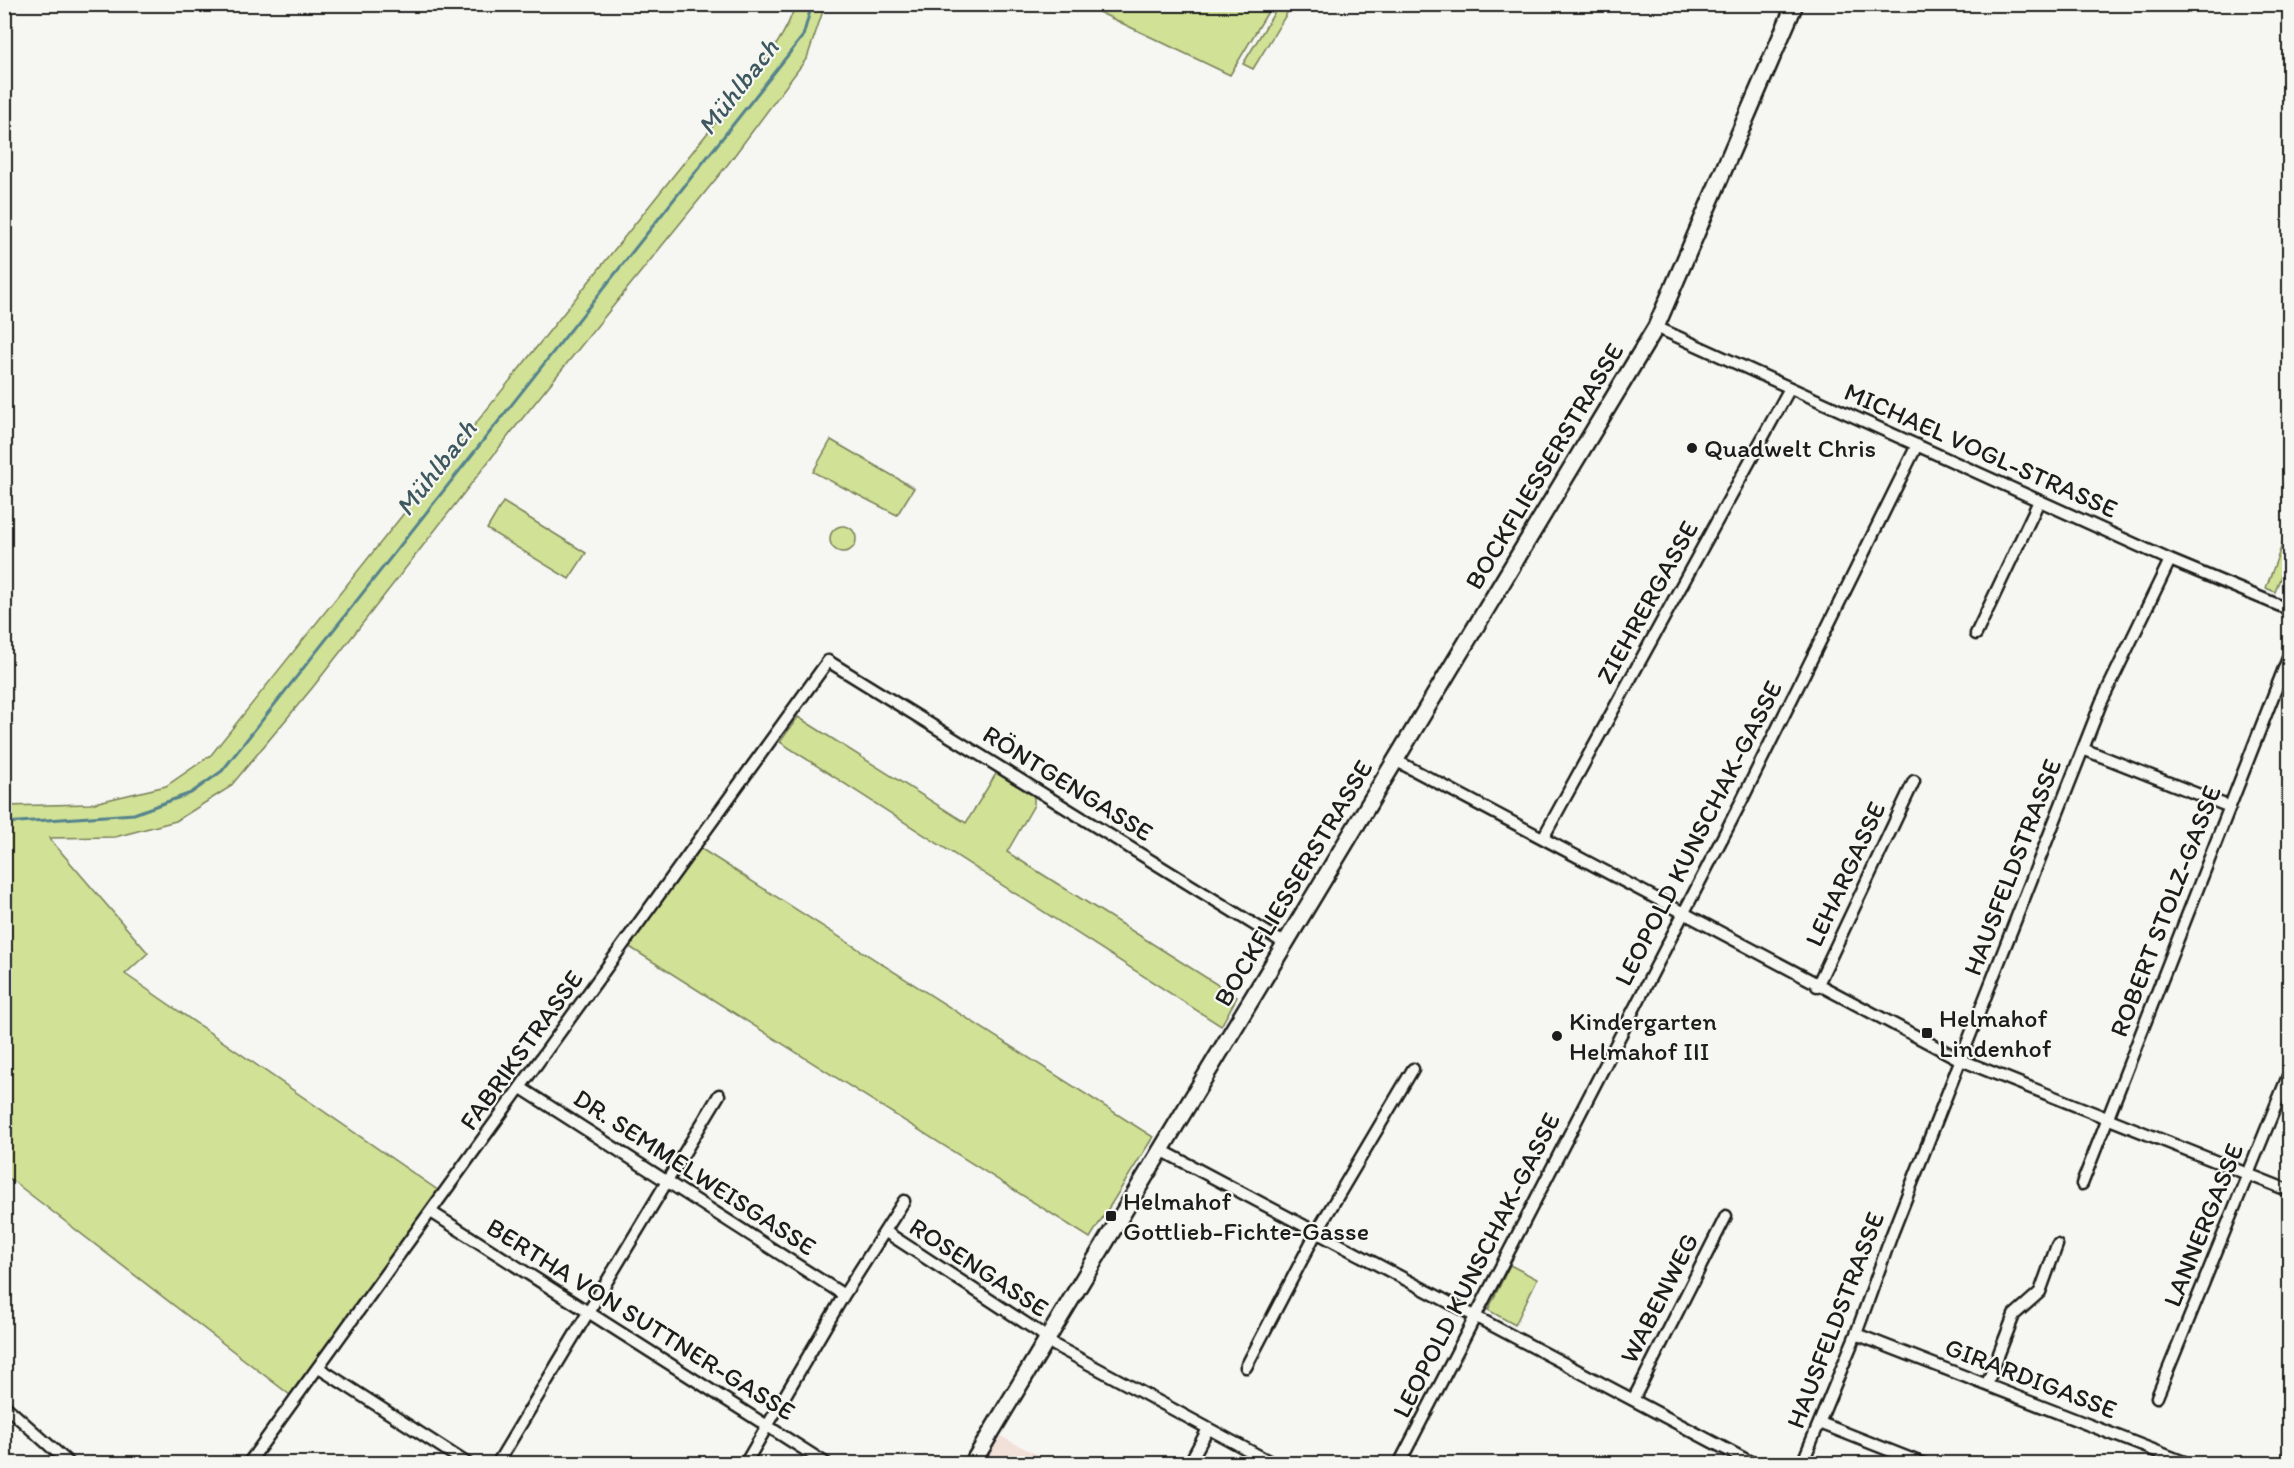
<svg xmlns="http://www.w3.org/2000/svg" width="2294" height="1468" font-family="Itim,sans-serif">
  <rect width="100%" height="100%" fill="#f6f6f2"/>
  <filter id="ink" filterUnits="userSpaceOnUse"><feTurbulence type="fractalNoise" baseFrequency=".0167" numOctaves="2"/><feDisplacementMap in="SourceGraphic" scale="12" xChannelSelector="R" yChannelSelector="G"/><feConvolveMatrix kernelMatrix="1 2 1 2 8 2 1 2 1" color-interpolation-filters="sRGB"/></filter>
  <g filter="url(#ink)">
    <path fill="#f2e1d9" d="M996 1434 1054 1463 979 1464Z"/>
    <path fill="#d1e195" stroke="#767e58" stroke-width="1.5" d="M795 5H825L807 58 728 164 513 430 313 687 230 787 176 821 115 837 49 838 148 953 125 974 439 1191 290 1395 5 1175V806L90 804 166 786 211 755 737 96C758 68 786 39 795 5Z
      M1084 5 1272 4V5L1230 75Z
      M1279 5H1292L1253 69 1243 64Z
      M831 440 914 488 897 515 813 472Z
      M503 502 586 553 569 579 487 529Z
      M2289 526V554L2275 592 2266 588Z
      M830 539a13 13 0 1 1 26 0a13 13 0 1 1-26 0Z
      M798 717 966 823 997 772 1034 794V805L1007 852 1237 997 1221 1026 780 742Z
      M700 848 1153 1137 1090 1238 628 946Z
      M1510 1265 1537 1279 1515 1325 1488 1310Z"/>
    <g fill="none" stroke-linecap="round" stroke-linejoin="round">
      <path stroke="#54838d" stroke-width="3" d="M4 823 134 814 191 793 222 771 803 36 812 4"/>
      <g stroke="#1c1c1c" stroke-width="15">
        <path id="street" d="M1656 327 2170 560 2290 610
          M1976 634 2039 501
          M2083 749 2230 807
          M1395 760 1961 1060 2290 1191
          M1543 838 1790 388
          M1817 986 1914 781
          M521 1088 844 1295
          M1161 1150 1754 1464
          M2082 1184 2290 653
          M431 1212 827 1464
          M886 1232 1039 1332 1054 1345 1274 1464
          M1856 1334 2189 1464
          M1246 1367 1316 1233 1413 1069
          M319 1368 468 1464
          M1987 1384 2014 1315 2040 1292 2057 1245
          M2157 1397 2290 1071
          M1633 1400 1726 1216
          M4 1405 70 1464
          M1820 1423 1924 1464
          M248 1464 828 661 1284 943
          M497 1464 719 1095
          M745 1464 844 1295 904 1201
          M1189 1464 1208 1429
          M1399 1464 1742 800 1917 445
          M1802 1464 1856 1334 1892 1234 2101 703 2170 560
          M2286 1464 2290 1455"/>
      </g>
      <g stroke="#1c1c1c" stroke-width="20">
        <path id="secondary" d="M972 1464 1656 327 1795 4"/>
      </g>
      <use href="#street" stroke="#f6f6f2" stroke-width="10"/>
      <use href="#secondary" stroke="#f6f6f2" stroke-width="15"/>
    </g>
  </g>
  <g fill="#1c1c1c" stroke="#f6f6f2" stroke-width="2">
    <circle cx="1692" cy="448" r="6"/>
    <rect x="1921" y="1027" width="12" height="12" rx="3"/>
    <circle cx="1557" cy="1036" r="6"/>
    <rect x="1105" y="1210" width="12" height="12" rx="3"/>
  </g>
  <g text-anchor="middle" stroke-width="4.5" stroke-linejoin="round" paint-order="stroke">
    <g font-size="26" fill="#1c1c1c" stroke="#f6f6f2" text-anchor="start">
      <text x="1704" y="457">Quadwelt Chris</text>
      <text x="1939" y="1027">Helmahof<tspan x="1939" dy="30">Lindenhof</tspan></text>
      <text x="1569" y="1030">Kindergarten<tspan x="1569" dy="30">Helmahof III</tspan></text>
      <text x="1123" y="1210">Helmahof<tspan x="1123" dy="30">Gottlieb-Fichte-Gasse</tspan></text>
    </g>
    <g font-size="26" fill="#1c1c1c" stroke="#f6f6f2">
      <text transform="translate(1981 450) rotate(24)" y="9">MICHAEL VOGL-STRASSE</text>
      <text transform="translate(1544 466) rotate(-59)" y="9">BOCKFLIESSERSTRASSE</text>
      <text transform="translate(1647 602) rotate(-61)" y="9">ZIEHRERGASSE</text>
      <text transform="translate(1068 783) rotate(32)" y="9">RÖNTGENGASSE</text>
      <text transform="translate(1698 833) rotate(-63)" y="9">LEOPOLD KUNSCHAK-GASSE</text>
      <text transform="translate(2012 867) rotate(-69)" y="9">HAUSFELDSTRASSE</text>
      <text transform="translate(1845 874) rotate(-65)" y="9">LEHARGASSE</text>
      <text transform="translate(1293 883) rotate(-59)" y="9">BOCKFLIESSERSTRASSE</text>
      <text transform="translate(2165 911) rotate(-69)" y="9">ROBERT STOLZ-GASSE</text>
      <text transform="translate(521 1050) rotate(-54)" y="9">FABRIKSTRASSE</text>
      <text transform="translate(695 1172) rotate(33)" y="9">DR. SEMMELWEISGASSE</text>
      <text transform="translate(2203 1225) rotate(-68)" y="9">LANNERGASSE</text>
      <text transform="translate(1476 1265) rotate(-63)" y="9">LEOPOLD KUNSCHAK-GASSE</text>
      <text transform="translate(979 1267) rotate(33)" y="9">ROSENGASSE</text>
      <text transform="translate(1659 1298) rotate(-63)" y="9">WABENWEG</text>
      <text transform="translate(641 1319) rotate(32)" y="9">BERTHA VON SUTTNER-GASSE</text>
      <text transform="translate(1835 1320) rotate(-69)" y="9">HAUSFELDSTRASSE</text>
      <text transform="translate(2031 1378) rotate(21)" y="9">GIRARDIGASSE</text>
    </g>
    <g font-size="27" font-style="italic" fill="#3d585e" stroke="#f6f6f2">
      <text transform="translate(738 87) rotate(-52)" y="9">Mühlbach</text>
      <text transform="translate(436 468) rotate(-52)" y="9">Mühlbach</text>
    </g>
  </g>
  <rect width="2294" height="1468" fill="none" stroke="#f6f6f2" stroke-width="24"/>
  <rect x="12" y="12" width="2270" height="1444" fill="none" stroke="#1c1c1c" stroke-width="2" filter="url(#ink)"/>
</svg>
